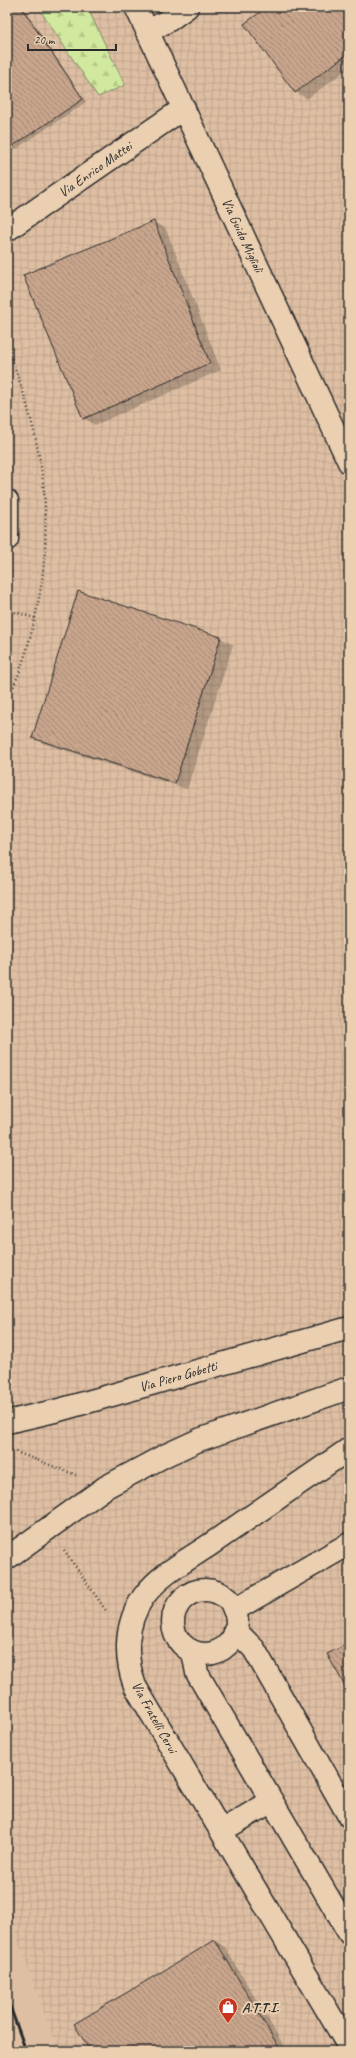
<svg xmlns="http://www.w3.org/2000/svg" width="356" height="2058" font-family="Caveat,sans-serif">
  <defs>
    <pattern id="industrial-grid" width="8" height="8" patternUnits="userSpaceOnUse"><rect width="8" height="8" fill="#debfa3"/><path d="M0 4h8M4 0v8" fill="none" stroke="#bfa48c"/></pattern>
    <pattern id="forest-firs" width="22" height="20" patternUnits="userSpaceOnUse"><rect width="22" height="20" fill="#d1e99e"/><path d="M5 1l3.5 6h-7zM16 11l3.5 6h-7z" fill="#b4c888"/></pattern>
    <pattern id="building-back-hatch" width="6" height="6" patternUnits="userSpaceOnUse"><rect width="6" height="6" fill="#c8a58c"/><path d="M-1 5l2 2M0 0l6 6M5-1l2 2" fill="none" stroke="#a38773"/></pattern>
  </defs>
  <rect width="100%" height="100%" fill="#edceb0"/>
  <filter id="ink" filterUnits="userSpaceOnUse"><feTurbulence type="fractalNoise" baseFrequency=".025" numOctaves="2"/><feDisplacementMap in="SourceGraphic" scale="8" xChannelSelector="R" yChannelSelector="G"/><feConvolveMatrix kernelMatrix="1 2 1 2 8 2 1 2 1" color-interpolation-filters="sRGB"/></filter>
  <g filter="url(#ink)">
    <path fill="#debfa3" d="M7 1912 58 2051H7Z"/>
    <path fill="url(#industrial-grid)" d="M7 7H349V2051H58L7 1912Z"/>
    <path fill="url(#forest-firs)" stroke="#7e8a64" d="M38 7H87L125 85 98 97Z"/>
    <path fill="#0003" d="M7 7H23L86 102 7 155Z
      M269 7H349V68L307 99 296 92Z
      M154 222 166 229 221 370 95 425 84 418Z
      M79 592 221 638 233 645 187 789 45 744 33 737Z
      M7 1004 10 1009 7 1010Z
      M215 1941 225 1947 287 2051H91Z"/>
    <path fill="url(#building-back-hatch)" stroke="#2b2b2b" d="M7 7H21L83 99 7 150Z
      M267 7H349V53L295 93 244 24Z
      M154 221 210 363 83 419 23 275Z
      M78 591 221 637 175 783 32 738Z
      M349 1643V1693L327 1654Z
      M215 1940 281 2051H90L74 2024Z"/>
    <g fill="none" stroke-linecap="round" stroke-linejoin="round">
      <g stroke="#2b2b2b" stroke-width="25">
        <path id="minor" d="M136 7 349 462
          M147 32 169 20 187 7
          M7 230 184 108
          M7 501V539
          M7 1422 59 1410 349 1328
          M349 1449C303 1481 257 1512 211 1544 189 1559 160 1574 144 1596 125 1623 124 1656 135 1686L349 2047
          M7 1558 106 1487 164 1456 199 1440 349 1388
          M173 1622a32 32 0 1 1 64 0a32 32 0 1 1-64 0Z
          M234 1610 349 1544
          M235 1630 254 1649 349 1816
          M193 1652 197 1673 349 1933
          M221 1831 272 1801"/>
      </g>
      <path stroke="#2b2b2b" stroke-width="2.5" stroke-dasharray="1 3" stroke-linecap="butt" d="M7 347C44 442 58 525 33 626 27 651 19 677 7 700
        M7 610 35 618
        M8 1449 76 1475
        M64 1550 107 1612"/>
      <use href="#minor" stroke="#eacfb1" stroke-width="22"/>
      <path stroke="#2b2b2b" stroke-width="3" d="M7 1998 26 2051
        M7 2047 8 2051"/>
    </g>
  </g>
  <defs>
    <g id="shop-pin" transform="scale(1)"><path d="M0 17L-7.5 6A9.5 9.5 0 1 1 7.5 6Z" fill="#c8321e" stroke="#eacfb1"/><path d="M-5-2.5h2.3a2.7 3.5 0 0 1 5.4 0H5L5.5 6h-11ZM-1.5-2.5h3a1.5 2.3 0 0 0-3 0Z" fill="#fff"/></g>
  </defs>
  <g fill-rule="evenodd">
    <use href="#shop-pin" x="228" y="2007"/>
  </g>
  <g text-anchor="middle" stroke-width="4" stroke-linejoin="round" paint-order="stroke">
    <g font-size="14" fill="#2b2b2b" stroke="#eacfb1">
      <text transform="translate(95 169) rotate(-35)" y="5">Via Enrico Mattei</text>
      <text transform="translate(243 235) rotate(65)" y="5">Via Guido Miglioli</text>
      <text transform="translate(178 1376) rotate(-16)" y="5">Via Piero Gobetti</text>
      <text transform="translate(155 1717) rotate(61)" y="5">Via Fratelli Cervi</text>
    </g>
    <g font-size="14" font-weight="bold" fill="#2b2b2b" stroke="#eacfb1" text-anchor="start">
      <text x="242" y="2012">A.T.T.I.</text>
    </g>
  </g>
  <rect width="356" height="2058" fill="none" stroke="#eacfb1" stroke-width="24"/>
  <rect x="12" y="12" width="332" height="2034" fill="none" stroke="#2b2b2b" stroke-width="1.5" filter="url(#ink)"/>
  <path d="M28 44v6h88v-6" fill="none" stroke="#2b2b2b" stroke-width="2"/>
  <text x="34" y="44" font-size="12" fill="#2b2b2b" stroke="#eacfb1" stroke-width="3" paint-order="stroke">20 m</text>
</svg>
